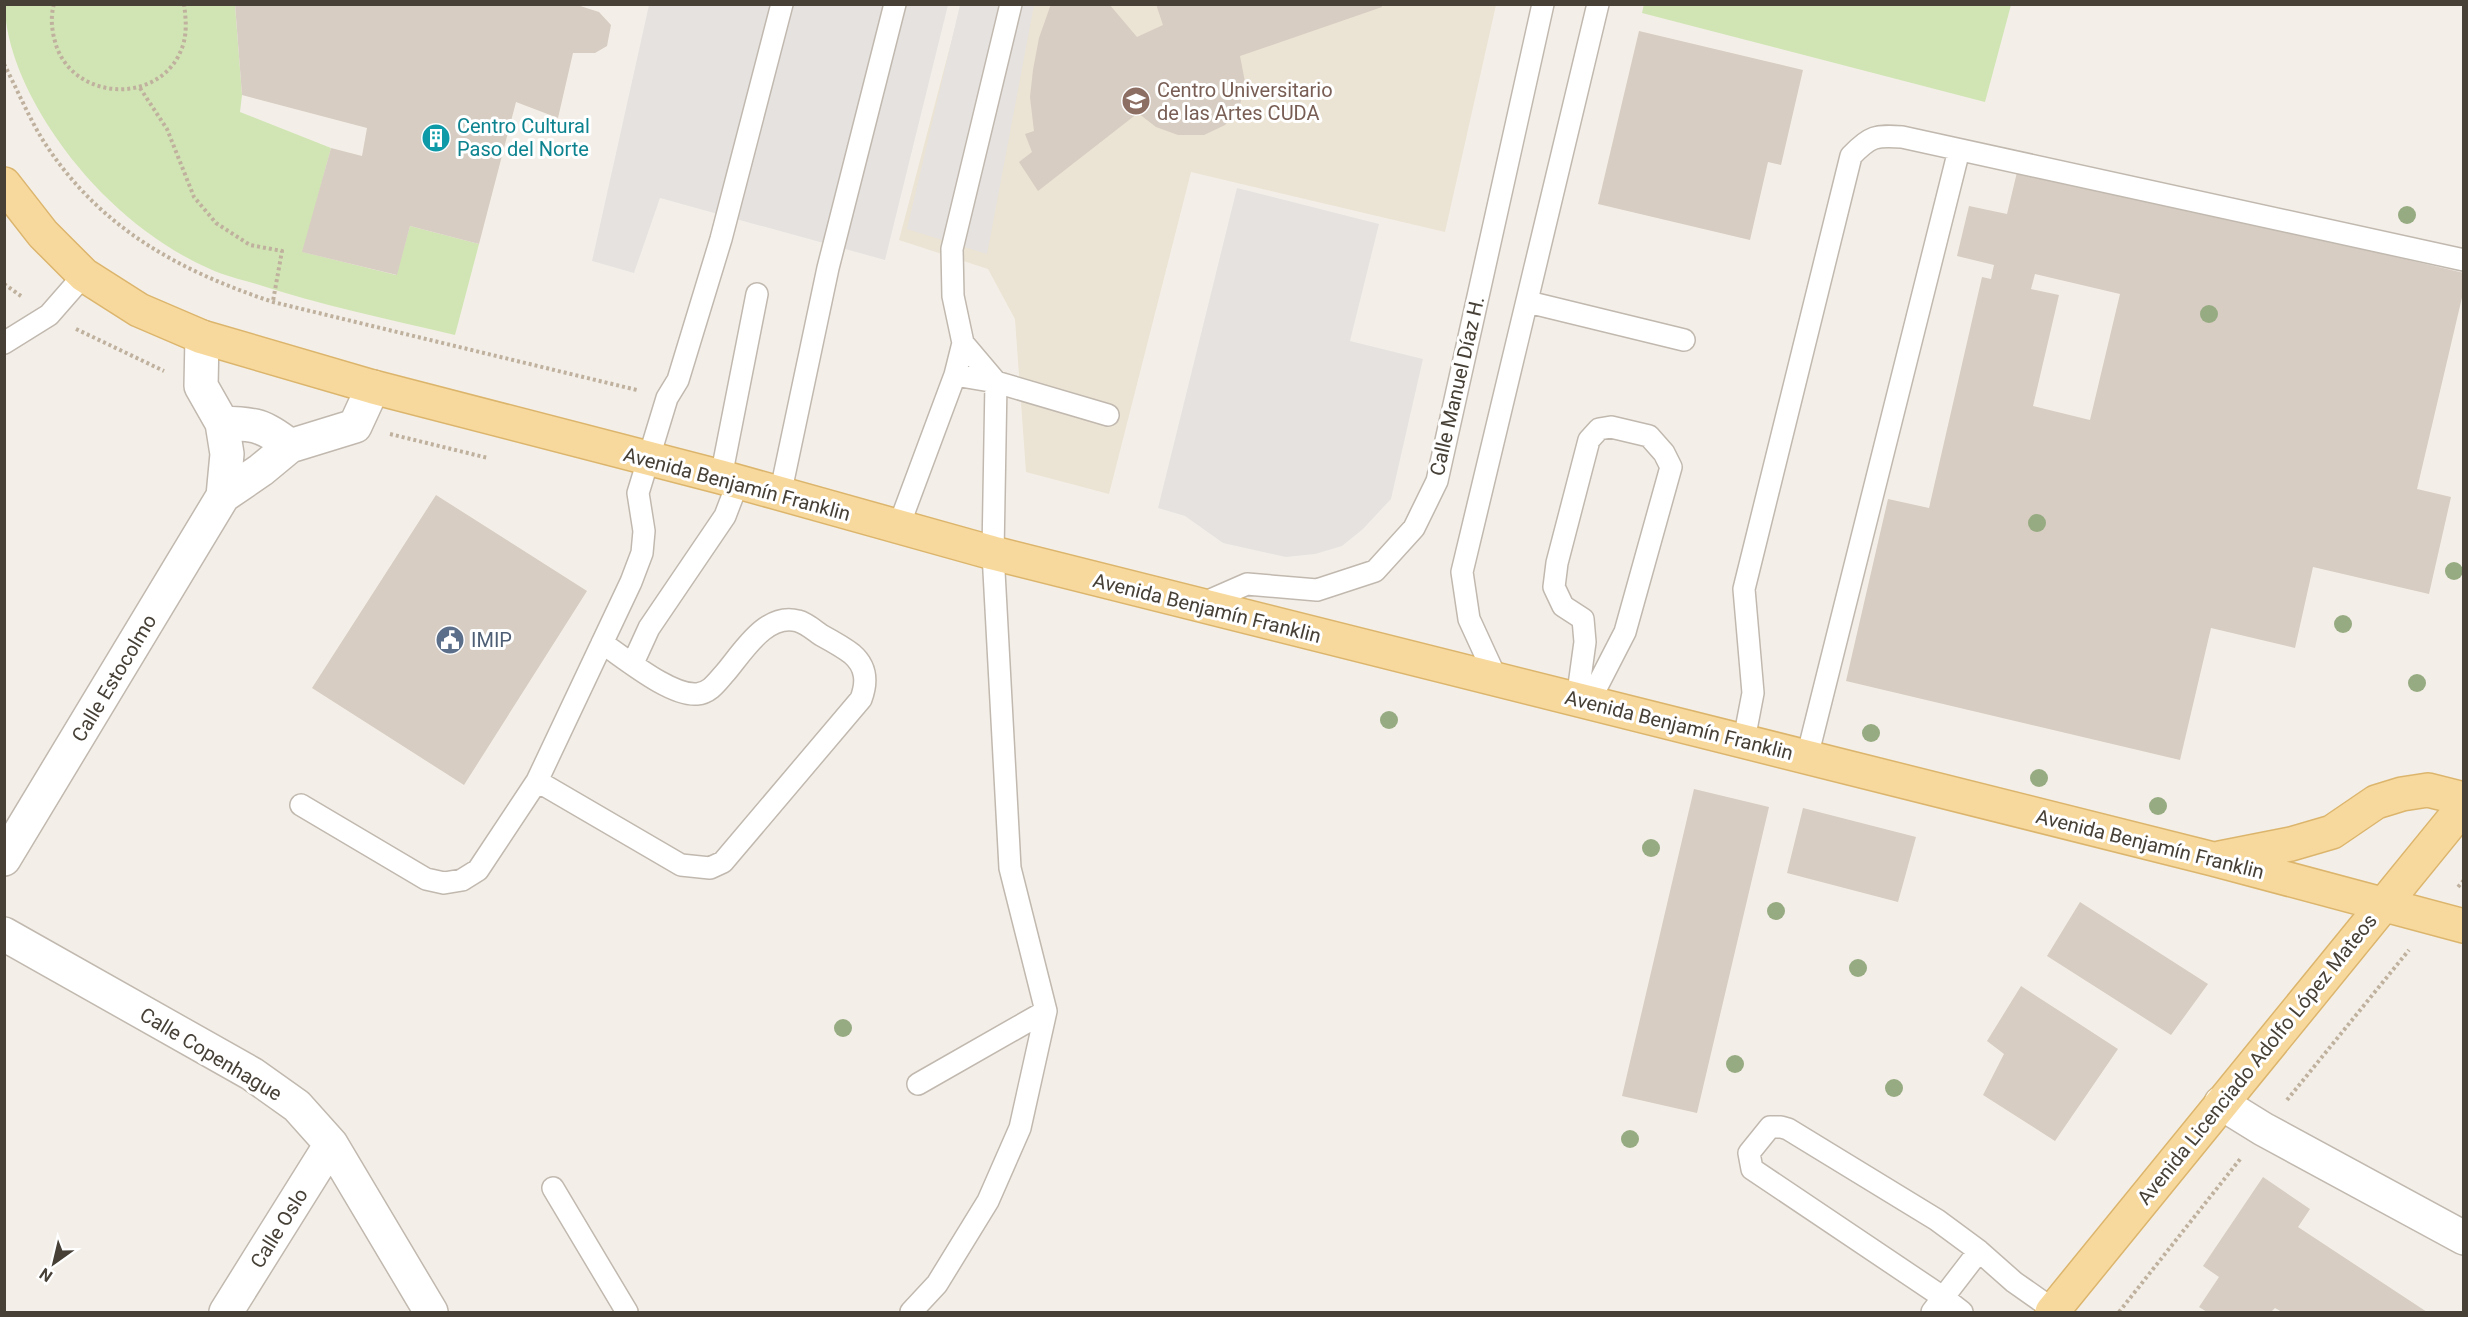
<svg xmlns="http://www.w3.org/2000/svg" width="2468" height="1317" font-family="Roboto,sans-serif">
  <rect width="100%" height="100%" fill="#f3efe8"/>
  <path fill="#ebe3d3" d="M961 5H1496L1445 232 1191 172 1109 494 1026 472 1015 319 988 269 899 240Z"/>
  <path fill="#d1e5b4" d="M1644 4H2011V5L1985 102 1642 13Z
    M5 5H235L242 95 240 112 331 148 303 252 396 275 410 226 479 244 455 335C387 319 319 305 253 283 239 279 223 275 210 269 146 241 89 188 51 130 28 95 5 47 5 5Z"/>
  <path fill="#e5e2e0" d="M649 5H948L885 260 660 198 634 273 592 261Z
    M960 5H1034L987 254 907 229Z
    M1237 188 1379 224 1350 341 1423 359 1391 499 1363 529 1342 546 1315 554 1286 557 1223 543 1185 516 1158 508Z"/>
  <path fill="#d7cdc2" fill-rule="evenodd" d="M235 4H574L599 12 611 25 607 46 595 53H573L558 118 516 102 479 244 410 226 397 275 302 252 331 148 362 156 367 128 242 95Z
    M1051 4H1109L1137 37 1163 25 1156 4H1381L1382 7 1240 56 1245 82 1240 105 1225 125 1204 135H1178L1156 127 1138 113 1038 191 1019 162 1032 152 1025 134 1034 131 1030 97 1033 70 1039 38Z
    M1639 31 1803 70 1781 165 1768 162 1750 240 1598 204Z
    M2018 168 2464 273V289L2417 489 2451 497 2429 594 2313 567 2295 648 2211 628 2180 760 1846 681 1888 499 1929 508 1982 277 1991 279 1994 265 1957 256 1969 206 2007 214ZM2035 274 2120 294 2090 420 2033 406 2059 295 2031 289Z
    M436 495 587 591 464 785 312 688Z
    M1694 789 1769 807 1697 1113 1622 1096Z
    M1803 808 1916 837 1898 902 1787 873Z
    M2080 902 2208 984 2171 1035 2047 956Z
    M2021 986 2118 1049 2055 1141 1983 1095 2004 1054 1987 1041Z
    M2263 1177 2310 1209 2298 1227 2427 1312H2282L2275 1308 2271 1312H2207L2199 1307 2219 1277 2203 1266Z"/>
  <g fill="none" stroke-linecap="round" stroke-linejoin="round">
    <g stroke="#c1b9af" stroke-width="24">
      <path id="lane" d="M1528 302 1684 340
        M4 343 49 315 84 275
        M955 375 996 382 1108 415
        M721 477 757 294
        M780 495 828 268 895 4
        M898 528 955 375 963 343 953 296 952 249 1011 4
        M1199 605 1247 584 1317 590 1375 571 1414 528 1437 481 1543 4
        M633 663 649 628 725 516 738 482
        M1497 680 1469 619 1462 572 1598 4
        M1577 700 1585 642 1583 619 1563 606 1554 587 1557 563 1589 440 1599 429 1611 427 1649 436 1664 453 1671 467 1625 632 1589 702
        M1744 740 1753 693 1744 589 1851 156C1870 136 1876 135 1902 137L2464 260
        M1807 757 1959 150
        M537 781 681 865 710 868 723 862 861 699C867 683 867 667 852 654 843 647 832 641 821 635 814 630 806 623 798 621 766 612 743 652 725 673 717 682 710 693 697 694 670 696 625 658 602 643
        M301 805 426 879 444 883 462 880 478 870 537 781 631 582 642 553 644 531 638 493 667 398 678 380 721 239 782 4
        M918 1084 1046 1011
        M553 1188 627 1312
        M911 1312 937 1284 988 1201 1020 1128 1046 1011 1010 868 993 553 996 382 963 343
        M1932 1312 1979 1251
        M1962 1312 1944 1298 1752 1169 1749 1153 1770 1127H1781L1788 1129 1937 1220 1979 1251 2014 1282 2054 1310"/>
    </g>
    <g stroke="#c1b9af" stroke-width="36">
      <path id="street" d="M202 337 201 386 222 423 227 454 223 496
        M222 423C256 424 263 425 290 446
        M4 859 223 496 261 470 290 446 355 426 373 387
        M4 934 252 1074 297 1106 331 1144 431 1312
        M2221 1103 2263 1129 2464 1238
        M226 1312 331 1144"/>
    </g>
    <g stroke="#dcb56d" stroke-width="36">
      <path id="primary" d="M4 184 43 234 84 275 139 310 202 337 373 387 721 477 993 553 2213 859 2464 926
        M2220 858 2291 844 2332 832 2376 802 2402 794 2428 790 2464 799
        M2052 1312 2464 806"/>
    </g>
    <path stroke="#bfb19e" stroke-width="4" stroke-dasharray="3 3" stroke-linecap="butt" d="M54 4C50 18 52 32 56 45 75 103 164 105 183 45 187 32 186 19 184 4
      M4 64C17 89 29 118 44 142 100 228 177 270 273 302L637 390
      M140 88 167 129 194 197 216 223 250 245 282 251 273 301
      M4 284 21 296
      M76 329 164 371
      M390 434 488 458
      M2458 887 2464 880
      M2287 1100 2409 950
      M2119 1312 2241 1158"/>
    <use href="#lane" stroke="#fff" stroke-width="21"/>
    <use href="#street" stroke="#fff" stroke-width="33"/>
    <use href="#primary" stroke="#f8d99d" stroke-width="33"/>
  </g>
  <g fill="#97ab82">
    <circle cx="2407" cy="215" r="9"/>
    <circle cx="2209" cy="314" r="9"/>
    <circle cx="2037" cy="523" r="9"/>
    <circle cx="2454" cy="571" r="9"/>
    <circle cx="2343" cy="624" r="9"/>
    <circle cx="2417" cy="683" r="9"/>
    <circle cx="1389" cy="720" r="9"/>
    <circle cx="1871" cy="733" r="9"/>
    <circle cx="2039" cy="778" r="9"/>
    <circle cx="2158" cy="806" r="9"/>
    <circle cx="1651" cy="848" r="9"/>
    <circle cx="1776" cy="911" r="9"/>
    <circle cx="1858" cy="968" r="9"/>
    <circle cx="843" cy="1028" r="9"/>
    <circle cx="1735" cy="1064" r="9"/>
    <circle cx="1894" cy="1088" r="9"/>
    <circle cx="1630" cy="1139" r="9"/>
  </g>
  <defs>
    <g id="university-disc" transform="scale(1.5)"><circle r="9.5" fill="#8d6e63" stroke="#fff"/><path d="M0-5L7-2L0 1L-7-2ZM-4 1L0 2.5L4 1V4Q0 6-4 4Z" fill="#fff"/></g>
    <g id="building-disc" transform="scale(1.5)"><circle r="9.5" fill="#0f9aa8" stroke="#fff"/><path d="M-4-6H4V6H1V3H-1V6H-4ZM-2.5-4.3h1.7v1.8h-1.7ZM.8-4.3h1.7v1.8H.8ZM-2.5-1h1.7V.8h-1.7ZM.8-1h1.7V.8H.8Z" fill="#fff"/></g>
    <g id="civic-disc" transform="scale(1.5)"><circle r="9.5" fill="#5c6f8a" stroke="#fff"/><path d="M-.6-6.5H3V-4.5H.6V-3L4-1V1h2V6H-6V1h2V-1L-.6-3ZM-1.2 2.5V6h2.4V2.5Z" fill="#fff"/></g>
  </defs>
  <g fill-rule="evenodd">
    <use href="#university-disc" x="1136" y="101"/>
    <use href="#building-disc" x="436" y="138"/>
    <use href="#civic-disc" x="450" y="640"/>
  </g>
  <g text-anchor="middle" stroke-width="6" stroke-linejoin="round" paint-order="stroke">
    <g font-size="20" fill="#785e54" stroke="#fff" text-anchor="start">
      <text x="1157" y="97">Centro Universitario<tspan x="1157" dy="23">de las Artes CUDA</tspan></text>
    </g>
    <g font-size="20" fill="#0d838f" stroke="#fff" text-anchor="start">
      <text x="457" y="133">Centro Cultural<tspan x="457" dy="23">Paso del Norte</tspan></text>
    </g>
    <g font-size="20" fill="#464037" stroke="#fff">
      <text transform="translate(1457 386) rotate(-77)" y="7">Calle Manuel Díaz H.</text>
      <text transform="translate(737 484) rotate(15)" y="7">Avenida Benjamín Franklin</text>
      <text transform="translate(1207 608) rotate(14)" y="7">Avenida Benjamín Franklin</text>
      <text transform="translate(114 678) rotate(-59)" y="7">Calle Estocolmo</text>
      <text transform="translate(1679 725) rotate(14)" y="7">Avenida Benjamín Franklin</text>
      <text transform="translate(2150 844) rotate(14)" y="7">Avenida Benjamín Franklin</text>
      <text transform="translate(211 1054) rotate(31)" y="7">Calle Copenhague</text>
      <text transform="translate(2257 1059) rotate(-51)" y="7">Avenida Licenciado Adolfo López Mateos</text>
      <text transform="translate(279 1228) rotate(-58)" y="7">Calle Oslo</text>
    </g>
    <g font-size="20" fill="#4e5e75" stroke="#fff" text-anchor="start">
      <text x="471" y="647">IMIP</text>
    </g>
  </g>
  <rect width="2468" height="1317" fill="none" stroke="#464037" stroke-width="12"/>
  <g transform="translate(54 1263) rotate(214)" stroke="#ffffff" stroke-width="4.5" paint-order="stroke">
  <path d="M0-4.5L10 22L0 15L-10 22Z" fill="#464037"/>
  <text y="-9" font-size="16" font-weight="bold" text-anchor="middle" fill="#464037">N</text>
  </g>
</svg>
